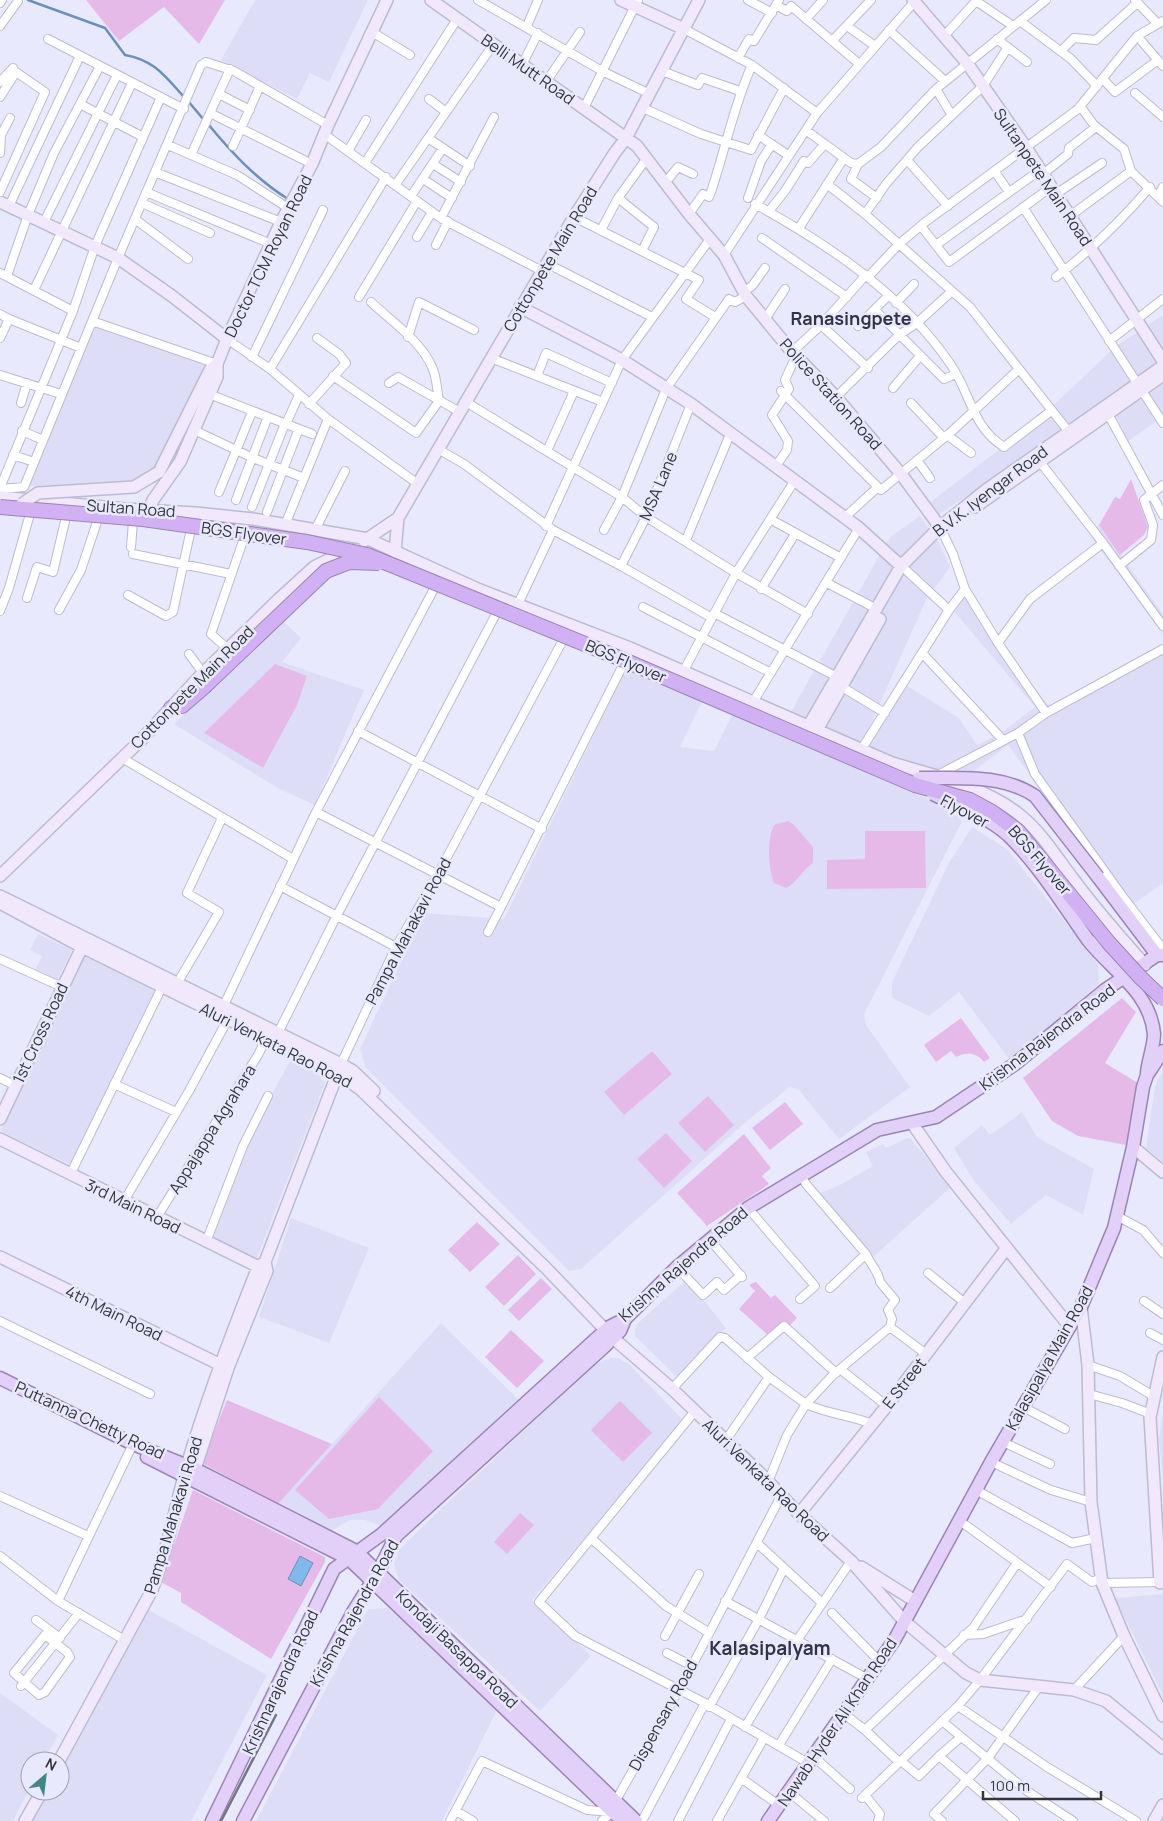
<svg xmlns="http://www.w3.org/2000/svg" width="1163" height="1821" font-family="Manrope,sans-serif">
  <rect width="100%" height="100%" fill="#e9e9fe"/>
  <path fill="#ddddf8" d="M255 0H368L329 82 310 73 297 99 221 60Z
    M1163 315V364L937 516 928 504 1040 418 1116 346Z
    M93 325 208 364 155 469 129 484 48 485 24 487Z
    M1163 384V417L1128 441 1116 416Z
    M920 516 938 541 950 567 926 600 861 746 788 717 890 537Z
    M1099 525 1163 614V634L1091 537Z
    M970 589 1010 656 1049 706 1163 644V883L1127 909 1008 745 970 774 937 769 928 771 864 749 907 686 959 718 977 745 1001 733 1035 707 953 610Z
    M282 620 301 638 282 662 364 690 315 805 279 789 174 724Z
    M632 672 702 702 680 747 714 751 732 715 947 807 962 821 864 1014 866 1025 910 1087 839 1139 799 1090 790 1087 747 1121 581 1269 569 1271 366 1068 360 1049 424 913 504 919 623 675Z
    M972 827 1007 849 1098 964 1099 984 1010 1060 959 992 929 1016 892 998V982L949 863Z
    M38 934 72 950 56 983 34 972 42 956 30 950Z
    M84 956 156 991 71 1165 0 1131Z
    M290 1061 317 1073 325 1083 257 1258 211 1237 244 1146Z
    M1163 1070V1162L1146 1148 1155 1086Z
    M1022 1112 1037 1137 1094 1169 1083 1215 1046 1195 1011 1224 974 1181 954 1148 982 1125 990 1135Z
    M907 1138 911 1139 951 1187 872 1258 820 1193 840 1185 873 1166 866 1152 883 1144 886 1148Z
    M291 1218 369 1248 329 1343 259 1317Z
    M687 1279 726 1328 679 1379 635 1336V1330L637 1324Z
    M441 1323 518 1399 381 1526 365 1520H350L331 1531 278 1504Z
    M614 1357 629 1364 684 1421 532 1600 591 1656 540 1711 398 1579 394 1564 399 1550 427 1522 596 1363Z
    M1163 1410V1479L1159 1439Z
    M1163 1594V1695L1115 1598Z
    M388 1608 498 1708 442 1821H256L368 1609Z
    M147 1609 267 1675 191 1821H28L44 1791H60V1764Z
    M0 1693 58 1735 44 1761H30V1788L13 1821H0Z"/>
  <path fill="#e6bae8" d="M86 0H225L199 44 164 7 119 41Z
    M1131 479 1148 527 1144 535 1120 555 1099 525 1115 497 1120 499Z
    M275 664 307 676 297 705 263 768 204 733Z
    M788 821 794 825 813 847V863C802 870 798 882 786 888L774 883C768 869 767 838 774 825Z
    M865 831H925L926 888 827 889V860L865 859Z
    M1122 998 1136 1012 1105 1063 1138 1083 1126 1145 1078 1136 1052 1121 1023 1078Z
    M961 1018 990 1058 984 1062C976 1052 966 1052 956 1057L951 1051 936 1062 924 1045Z
    M652 1051 672 1074 624 1115 604 1092Z
    M708 1096 734 1125 705 1152 678 1123Z
    M785 1102 803 1124 770 1150 752 1128Z
    M666 1133 692 1161 664 1188 637 1159Z
    M744 1134 771 1168 762 1176 769 1184 707 1226 677 1193Z
    M477 1222 500 1244 470 1272 448 1250Z
    M518 1255 536 1274 504 1306 485 1287Z
    M541 1278 552 1289 519 1321 508 1310Z
    M756 1282 771 1298 775 1295 797 1318 789 1326 784 1322 769 1336 739 1309 755 1291 749 1285Z
    M511 1330 544 1361 517 1388 485 1357Z
    M379 1397 433 1451 378 1509 329 1519 295 1490Z
    M227 1400 332 1444 278 1504 202 1463Z
    M620 1401 652 1433 623 1462 591 1430Z
    M193 1490 325 1557V1562L271 1659 181 1602V1593L161 1582Z
    M520 1513 534 1525 507 1554 494 1542Z"/>
  <path fill="#82b8ec" stroke="#6b90b7" d="M300 1556 313 1563 301 1586 288 1579Z"/>
  <g fill="none" stroke-linecap="round" stroke-linejoin="round">
    <path stroke="#6b90b7" stroke-width="2.5" d="M28 0 105 28 125 55C154 60 165 76 184 97
      M188 101 204 120
      M208 124C232 153 256 179 288 199"/>
    <g stroke="#bcbbd0" stroke-width="10">
      <path id="street" d="M478 0 604 72 650 94
        M748 0 772 13
        M1135 0 1157 23
        M976 1 1013 26
        M0 3 2 0
        M776 5 787 11 791 6 858 63
        M806 19 823 0
        M1020 21 1071 59 1097 86
        M0 26 18 1
        M527 26 538 0
        M847 26 875 46
        M684 29 752 65 817 113
        M889 30 945 81
        M372 32 410 55
        M945 35 977 0
        M1137 36 1163 66
        M48 39 184 109
        M997 39 1027 62
        M832 41 871 0
        M1061 51 1074 38 1096 40 1137 3
        M738 58 749 39 754 41 779 0
        M522 65 538 33
        M662 71 698 85 702 78 740 91
        M1103 79 1115 92 1158 60
        M0 82 13 68
        M546 82 580 32
        M936 89 951 114
        M1135 93 1163 117
        M219 94 250 110
        M0 97 16 72 45 92 0 192
        M429 99 446 112
        M80 104 143 137
        M1080 106 1094 125 1124 149 1131 171 1163 202
        M584 108 638 0
        M643 108 701 134 751 150 784 88
        M210 113 312 164
        M807 131 851 163 858 164 881 147 936 89 1046 0
        M324 134 442 219 542 271
        M758 135 788 155
        M428 138 470 166
        M168 145 237 175 288 208
        M233 146 260 86
        M348 151 366 120
        M0 153 1 135 10 118
        M191 155 230 69
        M907 160 948 206
        M365 163 457 19
        M433 164 461 182
        M858 164 851 179 877 198
        M155 172 281 222
        M995 172 1009 192
        M1043 174 1068 154 1069 148 1096 127
        M423 179 452 198
        M665 183 678 167 693 174
        M396 184 493 45
        M827 184 865 214 970 307 1069 432
        M146 192 271 244
        M1056 194 1102 163
        M411 196 443 148
        M1158 196 1163 187
        M618 198 654 227 642 251
        M748 198 761 161 772 144
        M142 203 210 233
        M755 204C829 245 904 295 951 365 971 394 972 427 1004 447L1051 411
        M9 206 80 56
        M1023 207 1163 423
        M769 211 785 191 804 161 808 163 824 145
        M689 214 703 194 709 197 711 192C725 150 734 105 752 65
        M865 214 886 184 918 147 983 86 1008 47
        M1070 216 1131 171
        M574 217 699 280 686 299 715 317
        M441 218 494 117
        M135 219 188 259
        M44 222 117 75
        M921 226 949 262 1051 187
        M799 228 844 158
        M601 230 618 198 647 158
        M417 237 432 212
        M762 238 847 297
        M436 245 448 221
        M936 245 1040 170
        M724 255 817 113 915 1
        M546 263 652 317
        M0 273 73 311
        M7 276 28 215 54 153 100 66
        M868 277 898 245 924 223 1078 109 1137 36 1163 21
        M1056 277C1091 250 1121 221 1150 187
        M34 290 132 83
        M743 292 752 286 765 268
        M359 297 417 201
        M896 303 914 284
        M875 310 944 379 956 374
        M0 314 9 319 0 338
        M9 319 81 348
        M765 319 785 289
        M92 321 217 364
        M821 325 868 368
        M858 326 888 296
        M408 337 419 302 474 330
        M227 339 270 369 328 419 418 484
        M1109 341 1163 299
        M792 352 821 325 866 275
        M252 357 323 210
        M491 358 603 402
        M270 369 386 177
        M0 375 61 394
        M333 376 416 433 439 401C437 391 437 377 432 367 421 341 391 321 371 302
        M537 376 546 353 612 383
        M389 383 398 377 460 412
        M893 388 920 356
        M781 391 881 490 950 433 1018 370
        M209 394 312 434
        M836 397 899 335 917 323 951 292
        M466 402 622 497 646 517 736 573 808 614
        M21 403 27 383
        M911 403 944 438
        M309 404 346 363 339 354 317 338
        M1107 412 1163 515
        M286 424 299 395
        M194 430 253 458 304 478
        M22 431 43 440
        M947 435 971 453
        M438 449 464 464 553 530 621 566 712 618
        M547 451 574 391
        M13 455 34 462
        M917 460 930 478
        M776 466 787 450 788 441 772 415 789 389 785 380 796 356
        M0 488 73 311 95 246 161 97
        M0 489 24 487 118 258 201 65 206 62 234 71 328 125
        M219 492 252 412
        M236 500 267 419
        M252 507 284 426
        M267 512 298 431
        M845 517 878 487
        M770 519 841 558
        M285 525 328 419
        M546 526 622 360 710 239
        M940 527 953 554 965 589
        M315 530 345 471
        M604 530 622 497 666 389 729 299 735 302 746 296
        M686 540 731 432
        M1103 543 1163 626
        M131 547 133 522
        M133 554 231 574
        M621 566 646 517 691 404
        M1119 566 1151 540 1153 525 1144 500 1163 485
        M907 571 949 610
        M827 583 877 609
        M761 589 795 534
        M128 595 166 616 173 612 191 529
        M27 598 37 567 53 572 66 517
        M518 604 553 530
        M643 607 771 673
        M59 610 81 570 98 519
        M0 611 9 588 30 514
        M714 613 841 679
        M998 643 1030 599 1103 543 1040 462
        M228 649 211 634 245 535
        M189 654 203 673
        M923 654 1003 740
        M683 672 736 573 795 480
        M842 687 885 713
        M753 702 859 528
        M358 731 542 829
        M1018 733 1035 774 1123 897 1163 949
        M861 750 949 610 965 589 998 643 1046 713
        M122 758 293 859
        M936 776 1018 733 1046 713 1163 649
        M316 812 501 907 626 659
        M280 886 396 947
        M488 932 501 907
        M0 959 62 987
        M178 982 219 912 187 893 222 818
        M224 1005 316 812 436 585
        M278 1033 334 921 497 612
        M341 1064 396 947 438 874 563 640
        M0 1078 16 1086
        M114 1084 176 1112
        M70 1175 164 983
        M801 1175 806 1184 866 1254C870 1264 879 1272 880 1282L895 1300 888 1310 892 1319 890 1327
        M124 1201 189 1091 228 1019
        M748 1208 815 1286 800 1299
        M1117 1216 1143 1230 1163 1253
        M157 1217 258 1055 266 1039
        M709 1239 742 1277
        M206 1242 243 1146 268 1096
        M677 1267 703 1295 717 1282 724 1290 741 1275
        M928 1273 965 1303
        M830 1288 866 1254
        M1144 1301 1163 1314
        M0 1321 150 1394
        M1150 1333 1163 1340
        M747 1358 784 1326 836 1373
        M1088 1365 1120 1376 1155 1397
        M840 1369 887 1406
        M672 1389 720 1337 725 1338 769 1377 806 1404 787 1435 768 1482
        M1089 1394 1122 1403 1151 1414
        M1023 1407 1065 1429
        M695 1411 539 1602 575 1636 705 1703 808 1763
        M872 1424C850 1415 827 1414 806 1404L833 1375 890 1327 926 1354
        M726 1440 769 1377
        M1003 1442 1050 1464
        M991 1462 1051 1490 1091 1502
        M976 1490 1072 1543 1096 1538
        M0 1496 88 1536
        M960 1521 1051 1587
        M592 1539 666 1606 708 1632
        M757 1543 821 1602
        M0 1556 58 1601 126 1641
        M1102 1583 1163 1582
        M58 1601 133 1444
        M725 1601 868 1679
        M832 1613 880 1662
        M36 1620 60 1638
        M45 1635 67 1652 70 1657 45 1692 39 1695 14 1673Z
        M964 1635 983 1634 1027 1619
        M665 1636 699 1574
        M667 1653 692 1666
        M21 1686 79 1613
        M1074 1690 1124 1636
        M958 1706 1047 1767 1136 1821
        M709 1707 759 1619 784 1568
        M843 1713 865 1730 899 1762
        M942 1721 1027 1791 1073 1821
        M745 1727 798 1639 851 1561
        M865 1730 973 1628 1017 1563
        M779 1745 832 1659
        M813 1756 850 1789
        M939 1756 961 1737
        M901 1761 919 1776 939 1756 1015 1821
        M741 1778 780 1806
        M789 1792 824 1821
        M865 1795 880 1814 878 1821
        M862 1798 958 1706 980 1680 1067 1564 1092 1582 1101 1578
        M456 1811 473 1821
        M450 1821 482 1761 587 1810 612 1812
        M602 1821 612 1812 615 1802 692 1666 781 1496
        M642 1821 705 1703
        M678 1821 731 1719
        M717 1821 764 1738
        M942 1821 934 1814 988 1758 1040 1685"/>
    </g>
    <g stroke="#bcbbd0" stroke-width="14">
      <path id="secondary" d="M431 0 637 146 689 214 724 255 746 296 792 352 836 397 901 474 940 527
        M621 0 684 29
        M913 0 967 63 1025 146 1163 361
        M0 202 118 258 172 296 227 339
        M520 307 622 360 691 404 859 528 901 566
        M159 472 210 370 217 364
        M0 497 125 509 196 513 253 519 368 539 480 590 630 648 892 763C933 775 988 788 1021 816 1043 834 1057 858 1074 880 1096 910 1120 937 1145 965
        M975 507 1163 375
        M147 515 153 500 180 462 217 377V364L227 339 281 222 312 164 328 125 387 0
        M364 541 398 518 574 217 614 154 626 138 699 0
        M395 552 398 518
        M805 732 901 566 940 527 986 490 1163 366
        M814 735 880 619
        M0 876 142 739 201 675 279 599 314 567 350 549
        M0 896 341 1064 353 1071 374 1091
        M0 903 82 947 337 1073 360 1089 546 1268 613 1338 672 1389 764 1477 799 1514 851 1561 904 1621 966 1673 980 1680 1074 1690 1106 1701 1163 1748
        M1080 918 1120 965
        M0 1119 82 947
        M912 1123 946 1172 1070 1327
        M0 1139 263 1269
        M1133 1147 1163 1172
        M0 1257 227 1368
        M1081 1307 1088 1365 1091 1502 1102 1583 1124 1636 1163 1716
        M195 1469 228 1368 267 1271 265 1262 340 1067
        M799 1514 886 1407 1006 1249
        M861 1567 915 1601
        M1160 1583 1150 1417 1163 1357
        M59 1761 152 1590C168 1549 175 1507 187 1465 207 1398 232 1332 258 1267L265 1262
        M25 1821 42 1791
        M1154 1821 1163 1805"/>
    </g>
    <g stroke="#9a85b4" stroke-width="15">
      <path id="primary" d="M1098 877 1157 955
        M1088 940C1112 971 1150 991 1154 1034 1154 1046 1148 1061 1147 1073
        M0 1378 133 1444 195 1469 356 1551 636 1821
        M147 1457 349 1559 622 1821
        M212 1821 334 1569 382 1534 609 1327 625 1319 677 1267 748 1208 877 1130 936 1117 1015 1064 1105 990 1157 955H1163
        M243 1821 353 1612 378 1572 396 1536 605 1346 620 1331 625 1319
        M768 1821 895 1639 991 1462 1081 1307 1114 1228 1133 1147 1143 1087 1147 1075 1163 1051"/>
    </g>
    <g stroke="#9a85b4" stroke-width="16">
      <path id="highway" d="M171 708 182 706 204 687"/>
    </g>
    <use href="#street" stroke="#fff" stroke-width="8"/>
    <use href="#secondary" stroke="#f1e8fc" stroke-width="11"/>
    <use href="#primary" stroke="#e3d0f8" stroke-width="12"/>
    <use href="#highway" stroke="#d1b1f4" stroke-width="14"/>
    <path stroke="#757582" stroke-width="2.5" d="M221 1821 276 1715"/>
    <g stroke="#bcbbd0" stroke-width="14" stroke-linecap="butt">
      <path id="secondary-bridge" d="M22 504 38 493 134 487 159 472"/>
    </g>
    <g stroke="#9a85b4" stroke-width="15" stroke-linecap="butt">
      <path id="primary-bridge" d="M919 778C957 779 1001 773 1035 796L1098 877
        M933 794C957 806 988 817 1008 835 1039 865 1063 905 1088 940"/>
    </g>
    <g stroke="#9a85b4" stroke-width="16" stroke-linecap="butt">
      <path id="highway-bridge" d="M0 507 143 519 307 542 367 555 619 658 915 785 970 800 992 812 1018 831 1109 943 1141 978 1163 999
        M204 687 326 571 349 562 379 563"/>
    </g>
    <use href="#secondary-bridge" stroke="#f1e8fc" stroke-width="11"/>
    <use href="#primary-bridge" stroke="#e3d0f8" stroke-width="12"/>
    <use href="#highway-bridge" stroke="#d1b1f4" stroke-width="14"/>
  </g>
  <g text-anchor="middle" stroke-width="5" stroke-linejoin="round" paint-order="stroke">
    <g font-size="16" fill="#34343c" stroke="#e9e9fe">
      <text transform="translate(528 69) rotate(35)" y="6">Belli Mutt Road</text>
      <text transform="translate(1043 177) rotate(56)" y="6">Sultanpete Main Road</text>
      <text transform="translate(268 256) rotate(-64)" y="6">Doctor TCM Royan Road</text>
      <text transform="translate(550 259) rotate(-59)" y="6">Cottonpete Main Road</text>
      <text transform="translate(831 394) rotate(48)" y="6">Police Station Road</text>
      <text transform="translate(658 486) rotate(-67)" y="6">MSA Lane</text>
      <text transform="translate(990 491) rotate(-37)" y="6">B.V.K. Iyengar Road</text>
      <text transform="translate(131 508) rotate(4)" y="6">Sultan Road</text>
      <text transform="translate(244 533) rotate(8)" y="6">BGS Flyover</text>
      <text transform="translate(626 661) rotate(23)" y="6">BGS Flyover</text>
      <text transform="translate(192 687) rotate(-45)" y="6">Cottonpete Main Road</text>
      <text transform="translate(965 811) rotate(28)" y="6">Flyover</text>
      <text transform="translate(1040 860) rotate(49)" y="6">BGS Flyover</text>
      <text transform="translate(408 931) rotate(-62)" y="6">Pampa Mahakavi Road</text>
      <text transform="translate(40 1033) rotate(-65)" y="6">1st Cross Road</text>
      <text transform="translate(1047 1037) rotate(-37)" y="6">Krishna Rajendra Road</text>
      <text transform="translate(276 1045) rotate(27)" y="6">Aluri Venkata Rao Road</text>
      <text transform="translate(212 1129) rotate(-58)" y="6">Appajappa Agrahara</text>
      <text transform="translate(133 1206) rotate(26)" y="6">3rd Main Road</text>
      <text transform="translate(683 1264) rotate(-41)" y="6">Krishna Rajendra Road</text>
      <text transform="translate(114 1313) rotate(26)" y="6">4th Main Road</text>
      <text transform="translate(1049 1358) rotate(-61)" y="6">Kalasipalya Main Road</text>
      <text transform="translate(904 1383) rotate(-52)" y="6">E Street</text>
      <text transform="translate(90 1420) rotate(25)" y="6">Puttanna Chetty Road</text>
      <text transform="translate(766 1480) rotate(44)" y="6">Aluri Venkata Rao Road</text>
      <text transform="translate(173 1515) rotate(-73)" y="6">Pampa Mahakavi Road</text>
      <text transform="translate(354 1613) rotate(-61)" y="6">Krishna Rajendra Road</text>
      <text transform="translate(457 1649) rotate(44)" y="6">Kondaji Basappa Road</text>
      <text transform="translate(280 1682) rotate(-65)" y="6">Krishnarajendra Road</text>
      <text transform="translate(663 1715) rotate(-61)" y="6">Dispensary Road</text>
      <text transform="translate(837 1722) rotate(-56)" y="6">Nawab Hyder Ali Khan Road</text>
    </g>
    <g font-size="18" font-weight="bold" fill="#343343" stroke="#e9e9fe">
      <text x="851" y="325">Ranasingpete</text>
    </g>
    <g font-size="19" font-weight="bold" fill="#343343" stroke="#e9e9fe">
      <text x="770" y="1655">Kalasipalyam</text>
    </g>
  </g>
  <g transform="translate(45 1776) rotate(28)"><circle r="24" fill="#e9e9fe" stroke="#a1a1b0"/>
  <path d="M0-4L9 19L0 12L-9 19Z" fill="#3f8783"/>
  <text y="-8" font-size="14" font-weight="bold" text-anchor="middle" fill="#34343c">N</text>
  </g>
  <path d="M983 1791v8h118v-8" fill="none" stroke="#34343c" stroke-width="2.5"/>
  <text x="990" y="1791" font-size="15" fill="#34343c" stroke="#e9e9fe" stroke-width="4" paint-order="stroke">100 m</text>
</svg>
